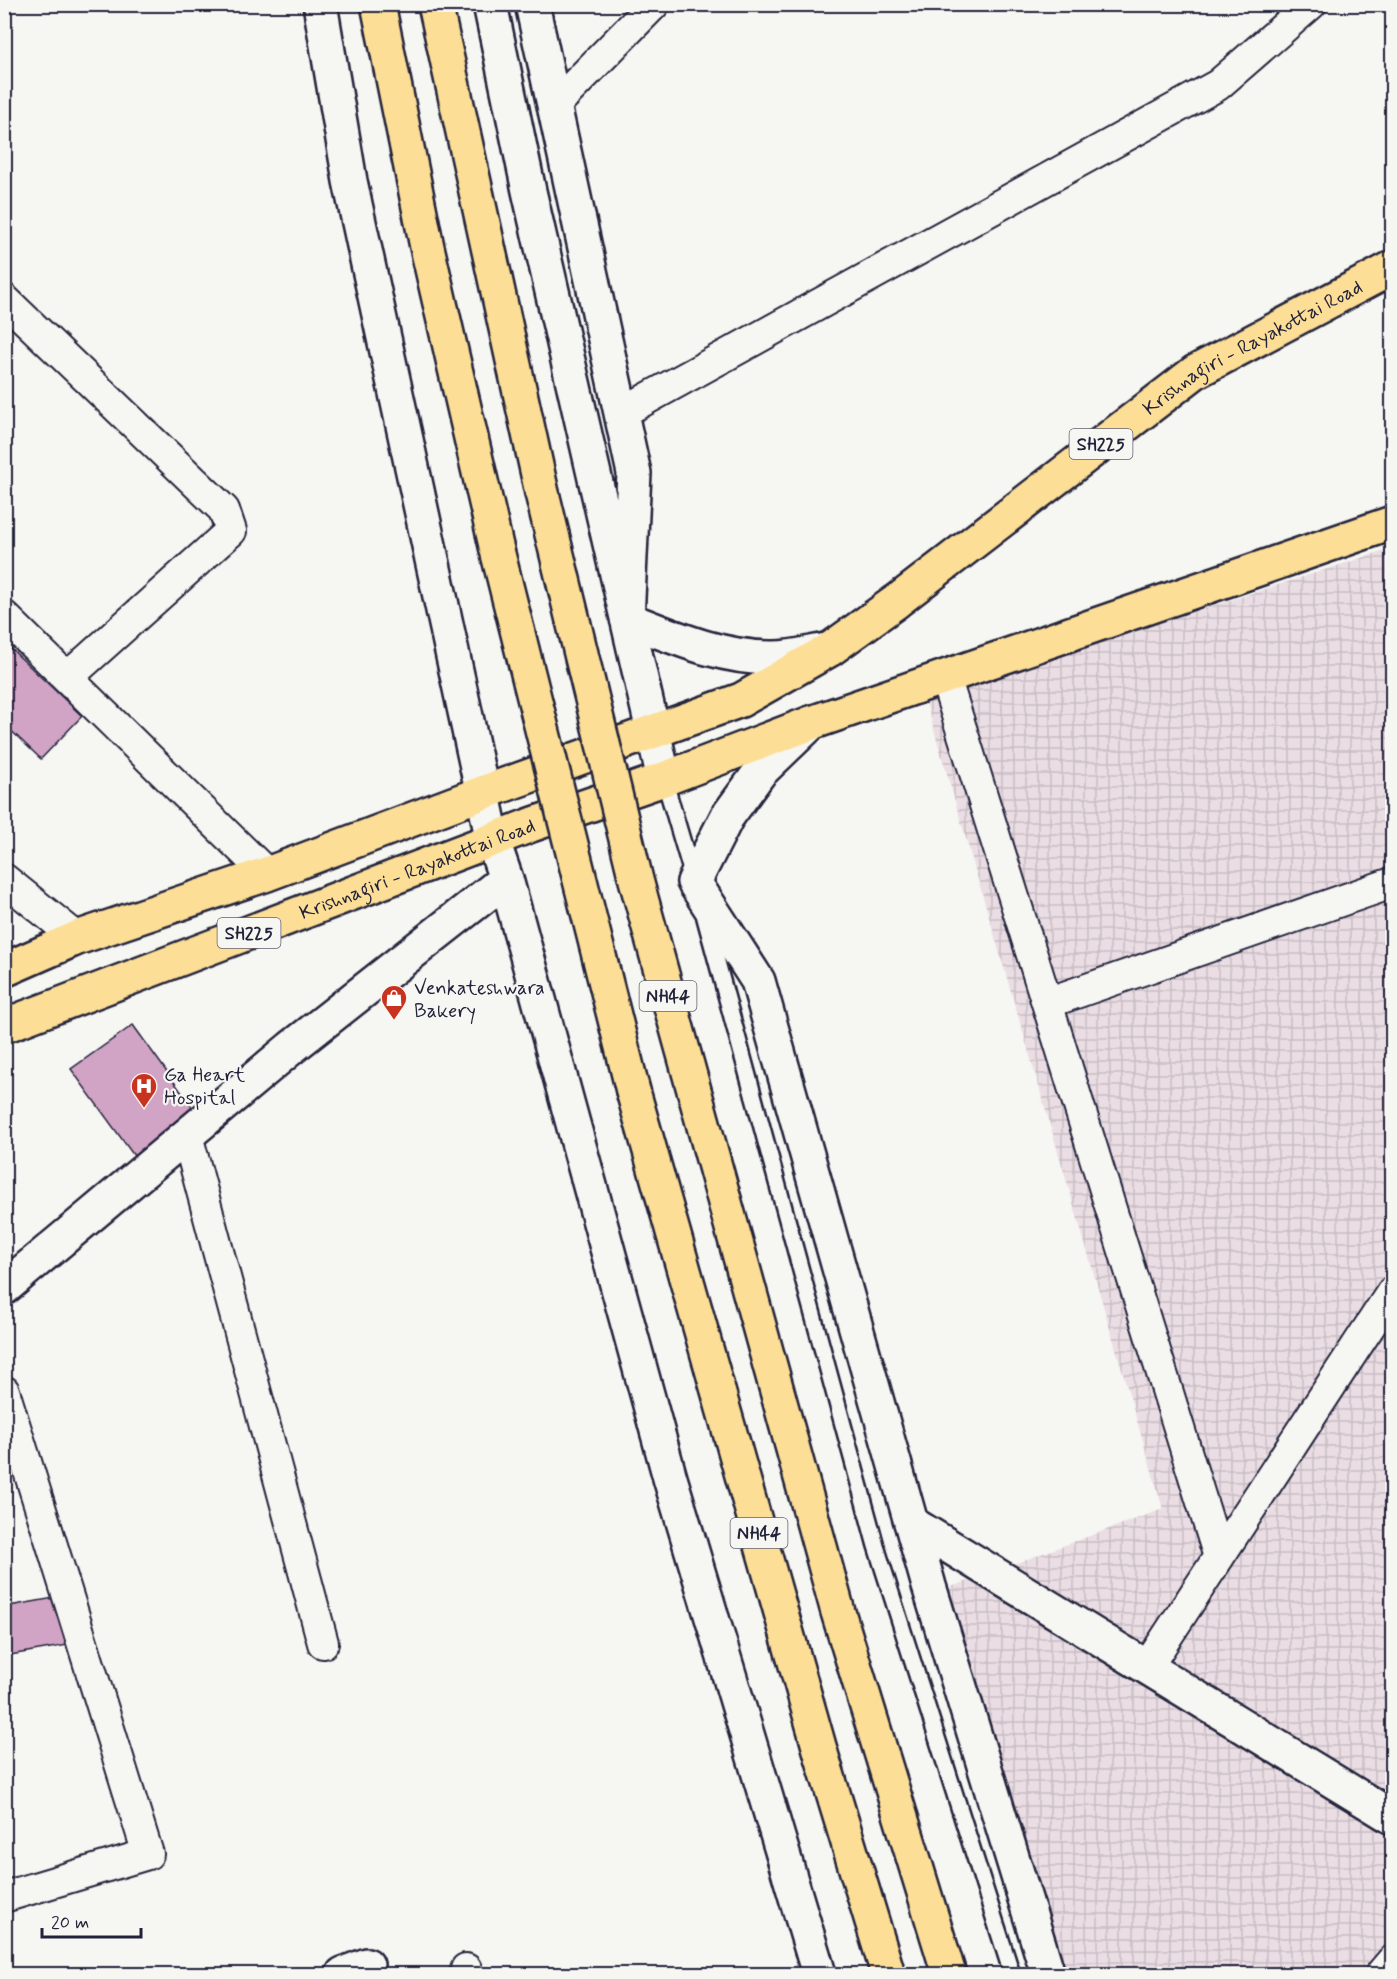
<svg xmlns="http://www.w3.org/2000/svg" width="1397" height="1979" font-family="Mynerve,sans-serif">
  <defs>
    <pattern id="industrial-grid" width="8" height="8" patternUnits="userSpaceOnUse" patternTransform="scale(1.5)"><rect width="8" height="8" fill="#ebdde4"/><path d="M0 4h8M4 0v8" fill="none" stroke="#c9bdc4"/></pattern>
  </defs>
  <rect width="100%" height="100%" fill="#f6f6f2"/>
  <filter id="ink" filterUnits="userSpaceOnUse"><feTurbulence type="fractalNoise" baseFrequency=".0167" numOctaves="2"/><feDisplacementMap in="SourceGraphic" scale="12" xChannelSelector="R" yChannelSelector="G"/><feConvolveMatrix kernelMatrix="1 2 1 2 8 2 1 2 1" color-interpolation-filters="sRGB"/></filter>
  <g filter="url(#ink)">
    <path fill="url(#industrial-grid)" d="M1392 548V1974H1062L943 1590 1163 1509 925 699Z"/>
    <path fill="#d1a3c4" stroke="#22223b" stroke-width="1.5" d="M4 642 82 716 41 759 4 724Z
      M133 1025 198 1115 137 1160 71 1069Z
      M65 1596 74 1644 4 1656V1607Z"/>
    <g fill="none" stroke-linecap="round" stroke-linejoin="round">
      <g stroke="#22223b" stroke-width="20">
        <path id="service" d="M664 779 693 877
          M705 918 876 1546 1012 1974"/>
      </g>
      <g stroke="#22223b" stroke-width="34">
        <path id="minor" d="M554 106 654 4
          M4 299 224 510 231 531 68 677
          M621 413 1218 85 1311 4
          M4 616 267 874
          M945 677 1047 1003
          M4 879 77 938
          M187 1135 323 1643
          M4 1391 148 1854 4 1897
          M1219 1557 1047 1003 1392 883
          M1147 1667 1392 1292
          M466 1969 467 1974
          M1381 1974 1392 1961"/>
      </g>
      <g stroke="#22223b" stroke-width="38">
        <path id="tertiary" d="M320 4 350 181 493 841 506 879 670 1478 819 1974
          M490 4 529 191 664 779
          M532 4 634 473 627 619C673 637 721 658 771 658 789 659 809 653 827 650
          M811 723 760 772 727 817 694 882 758 981 929 1586 1048 1974
          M4 1288 291 1048 506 879
          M911 1523 1392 1817"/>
      </g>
      <g stroke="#22223b" stroke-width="38">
        <path id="secondary" d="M343 1974 367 1965"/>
      </g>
      <g stroke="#22223b" stroke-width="38">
        <g id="primary">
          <path id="s1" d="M4 970 77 938 267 874 482 793 741 700 829 650 897 601 1195 372 1392 268"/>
          <path id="s2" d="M4 1026 531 825 664 779 811 723 1392 523"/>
        </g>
      </g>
      <g stroke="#22223b" stroke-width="38">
        <path id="trunk" d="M633 1091 822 1757 888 1974"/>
      </g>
      <use href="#service" stroke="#f6f6f2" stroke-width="15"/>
      <use href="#minor" stroke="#f6f6f2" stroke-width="30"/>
      <use href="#tertiary" stroke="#f6f6f2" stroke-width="33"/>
      <use href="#secondary" stroke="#f6f6f2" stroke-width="33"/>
      <use href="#primary" stroke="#fcde96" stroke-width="33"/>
      <use href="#trunk" stroke="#fcde96" stroke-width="33"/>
      <g stroke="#22223b" stroke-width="38" stroke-linecap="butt">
        <path id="trunk-bridge" d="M378 4 427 247 496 546 633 1091
          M435 4 542 493 636 880 838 1612 949 1974"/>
      </g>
      <use href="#trunk-bridge" stroke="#fcde96" stroke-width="33"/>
    </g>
  </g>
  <defs>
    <g id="shop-pin" transform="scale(1.35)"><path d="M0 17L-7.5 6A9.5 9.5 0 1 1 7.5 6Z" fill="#c8321e" stroke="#f6f6f2"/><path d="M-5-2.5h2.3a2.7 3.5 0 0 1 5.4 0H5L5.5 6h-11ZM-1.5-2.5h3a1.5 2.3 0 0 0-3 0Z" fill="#fff"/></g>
    <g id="hospital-pin" transform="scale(1.35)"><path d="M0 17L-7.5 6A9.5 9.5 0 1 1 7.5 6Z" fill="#c8321e" stroke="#f6f6f2"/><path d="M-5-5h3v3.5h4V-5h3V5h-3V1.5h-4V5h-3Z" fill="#fff"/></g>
  </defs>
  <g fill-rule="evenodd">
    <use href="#shop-pin" x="394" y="998"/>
    <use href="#hospital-pin" x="144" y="1086"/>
  </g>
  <g text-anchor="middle" stroke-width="4.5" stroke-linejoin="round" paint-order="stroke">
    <g fill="#f6f6f2" stroke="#626272" stroke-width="1.5">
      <rect x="1069.5" y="429" width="63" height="30" rx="4.5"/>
      <rect x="217.5" y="918" width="63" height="30" rx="4.5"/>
      <rect x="639.5" y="981" width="57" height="30" rx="4.5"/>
      <rect x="730.5" y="1518" width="57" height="30" rx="4.5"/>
    </g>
    <g font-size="18" font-weight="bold" fill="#22223b">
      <text x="1101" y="450">SH225</text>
      <text x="249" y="939">SH225</text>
      <text x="668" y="1002">NH44</text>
      <text x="759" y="1539">NH44</text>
    </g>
    <g font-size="20" fill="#22223b" stroke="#f6f6f2">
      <text dy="7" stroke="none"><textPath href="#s1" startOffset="1408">Krishnagiri - Rayakottai Road</textPath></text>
      <text dy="7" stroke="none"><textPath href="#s2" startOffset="442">Krishnagiri - Rayakottai Road</textPath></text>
    </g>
    <g font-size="20" fill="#22223b" stroke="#f6f6f2" text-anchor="start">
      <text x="414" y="994">Venkateshwara<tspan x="414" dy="23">Bakery</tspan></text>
      <text x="164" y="1081">Ga Heart<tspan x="164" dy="23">Hospital</tspan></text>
    </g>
  </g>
  <rect width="1397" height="1979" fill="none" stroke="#f6f6f2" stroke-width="24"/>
  <rect x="12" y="12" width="1373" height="1955" fill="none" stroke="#22223b" stroke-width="2" filter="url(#ink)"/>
  <path d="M42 1928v9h99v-9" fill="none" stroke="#22223b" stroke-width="3"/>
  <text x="51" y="1928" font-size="18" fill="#22223b" stroke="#f6f6f2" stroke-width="4.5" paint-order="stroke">20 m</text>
</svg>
